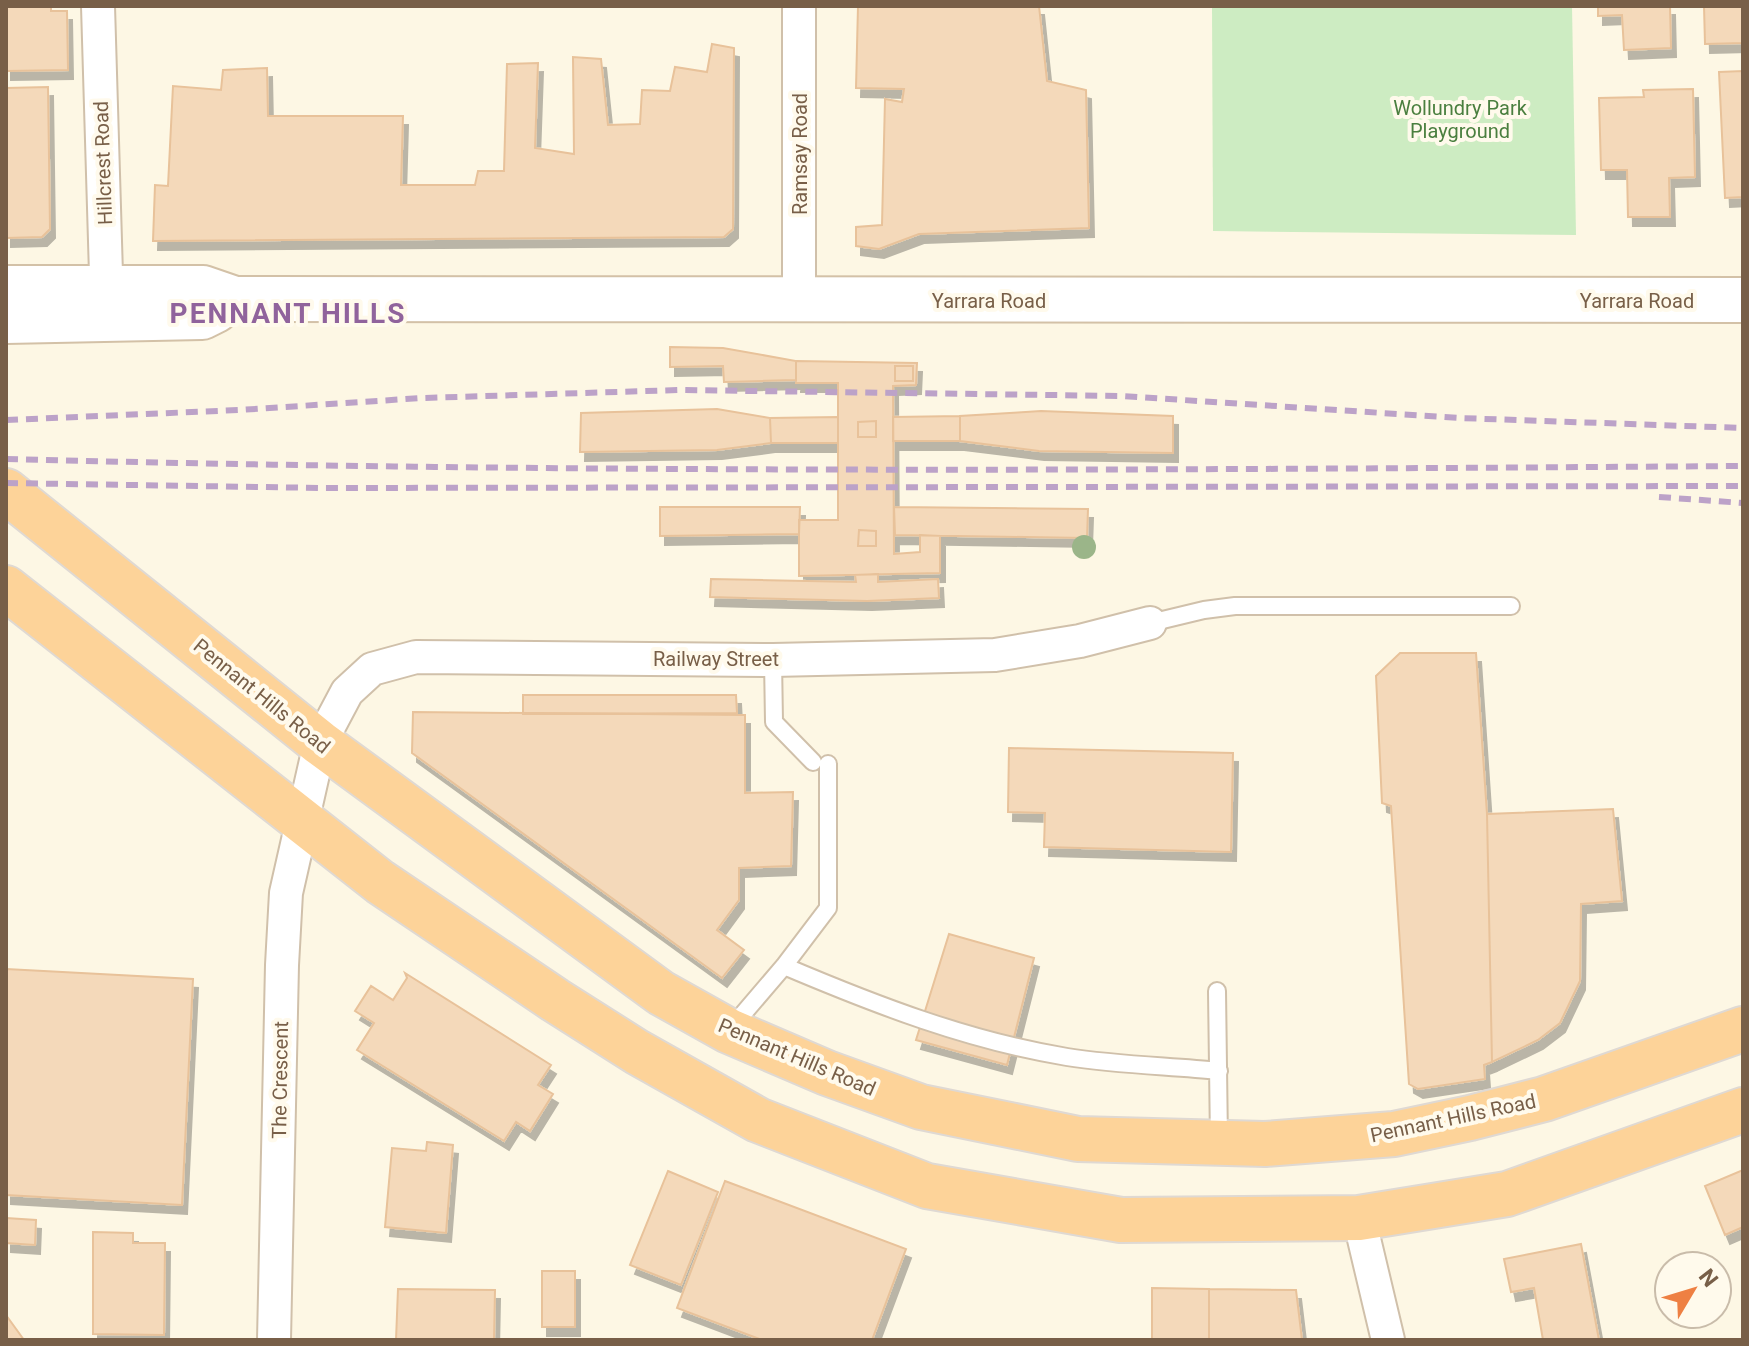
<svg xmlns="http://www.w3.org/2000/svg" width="1749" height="1346" font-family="Roboto,sans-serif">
  <defs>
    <filter id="shadow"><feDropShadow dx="5" dy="9" stdDeviation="0" flood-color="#0004"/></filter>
  </defs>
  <rect width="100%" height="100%" fill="#fdf7e4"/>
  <path fill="#cdecc2" d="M1212 6H1572L1576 235 1213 231Z"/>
  <path fill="#f4d9ba" stroke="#e8c29a" stroke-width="2" filter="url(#shadow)" d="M6 6H51V11H67L68 70 6 71Z
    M858 6H1039L1047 81 1086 90 1089 228 919 234 879 249 856 246V227L882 225 885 99 902 102 904 89 856 88Z
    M1598 6H1670L1671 48 1624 50 1622 15 1598 16Z
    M1704 6H1743V43L1705 44Z
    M712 44 734 48 733 229 724 237 153 241 155 185 168 186 173 86 221 90 223 70 267 68 268 116H403L401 185H475L478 171H504L507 64 538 63 535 148 574 154 573 57 601 59 608 125 640 124 642 90 670 91 675 67 707 72Z
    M1743 71V197L1725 198 1719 72Z
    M48 87 50 229 42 237 6 238V88Z
    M1693 89 1695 177 1669 178 1670 217H1628L1627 170H1601L1599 98 1644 97 1643 90Z
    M670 347 723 348 796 361V380L724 382 723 366 670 367Z
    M796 361 917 363 916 385 893 386 894 554 920 552V535L940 536V573L799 576V520H838V383H796Z
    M895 366H913V381H895Z
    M717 409 770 418 771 443 717 450 580 452 581 413Z
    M1041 411 1173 416V453L1039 451 960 441V416Z
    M960 416V441H893V417Z
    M838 417V443H771L770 418Z
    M876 421V437H858V422Z
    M660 507H800L799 534 660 536Z
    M894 507 1088 509 1087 538 895 535Z
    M859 530 876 531V546H858Z
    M878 574V582L938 579 939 598 867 601 710 597 711 579 856 582 855 575Z
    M1400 653H1476L1487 814 1492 1062 1484 1065 1485 1079 1418 1089 1409 1084 1391 806 1382 803 1376 676Z
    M523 695H736L737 713 523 714Z
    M413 712 745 715V793L793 792 791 866 739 868V900L717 930 744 950 722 978 412 753Z
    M1009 748 1233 753 1231 852 1044 847 1045 813 1008 812Z
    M1613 809 1622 901 1581 904 1580 981 1560 1023 1538 1040 1492 1062 1487 814Z
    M949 934 1034 958 1007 1065 916 1040Z
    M6 969 193 979 182 1205 6 1195Z
    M405 973 551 1065 538 1085 553 1094 530 1131 516 1122 504 1141 357 1050 374 1023 355 1011 371 986 393 1000 407 978Z
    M427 1142 453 1145 446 1233 385 1227 392 1148 426 1151Z
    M1743 1170V1227L1725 1235 1705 1186Z
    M668 1171 718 1192 681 1285 630 1265Z
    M725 1181 906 1249 872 1340H762L677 1308Z
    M6 1218 36 1220 35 1245 6 1243Z
    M93 1232 133 1233V1243H165L164 1335 93 1334Z
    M1581 1244 1599 1340H1543L1534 1288 1511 1292 1504 1259Z
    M542 1271H575V1327H542Z
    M1152 1288 1209 1289V1340H1152Z
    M398 1289 495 1290 494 1340H396Z
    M1209 1289 1296 1290 1302 1340H1209Z
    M6 1315 24 1340H6Z"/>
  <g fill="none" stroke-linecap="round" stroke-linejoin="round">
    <g stroke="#d0c0aa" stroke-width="20">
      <path id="service" d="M1150 623 1204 610 1235 606H1511
        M773 660 774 722 813 762
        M784 966C876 1005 969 1041 1067 1057 1117 1065 1169 1066 1219 1071
        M1217 991 1219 1141
        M731 1028 784 966 828 908V764"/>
    </g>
    <g stroke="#d0c0aa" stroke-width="36">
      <path id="minor" d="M98 6 107 308
        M799 301V6
        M1359 1218 1388 1340
        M274 1340 282 965 286 893 320 743 347 692 372 669 416 657 773 660 995 655 1080 641 1150 623"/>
    </g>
    <g stroke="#d3c1a7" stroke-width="48">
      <path id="secondary" d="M6 288H203L235 299 1743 300
        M6 321 202 317 216 310"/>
    </g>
    <g stroke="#dfd9d3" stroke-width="48">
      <path id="trunk" d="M6 491 320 743 661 993 729 1031 827 1073 921 1107 1078 1139 1265 1144 1394 1134 1470 1118 1544 1099 1743 1029
        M6 588 380 882 555 1000 637 1052 758 1120 927 1186 1121 1220 1359 1218 1507 1194 1743 1110"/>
    </g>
    <use href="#service" stroke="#fff" stroke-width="16"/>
    <use href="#minor" stroke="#fff" stroke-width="32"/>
    <use href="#secondary" stroke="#fff" stroke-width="44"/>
    <use href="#trunk" stroke="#fdd399" stroke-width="44"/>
    <path stroke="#bca2c8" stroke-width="6" stroke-dasharray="12 8" stroke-linecap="butt" d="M6 420 239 410 422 398 680 390 1122 396 1459 418 1743 428
      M6 459C585 474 1164 470 1743 466
      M6 483 323 488 1743 486
      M1659 497 1743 503"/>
  </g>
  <circle fill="#9bb589" cx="1084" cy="547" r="12"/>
  <g text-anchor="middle" stroke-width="8" stroke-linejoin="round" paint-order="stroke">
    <g font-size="20" fill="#4a7f3f" stroke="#fffaec">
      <text x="1460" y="115">Wollundry Park<tspan x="1460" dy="23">Playground</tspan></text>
    </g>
    <g font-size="20" fill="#785f48" stroke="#fffaec">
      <text transform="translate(800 154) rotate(-90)" y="7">Ramsay Road</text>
      <text transform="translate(103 163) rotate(-92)" y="7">Hillcrest Road</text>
      <text x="989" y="308">Yarrara Road</text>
      <text x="1637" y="308">Yarrara Road</text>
      <text x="716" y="666">Railway Street</text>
      <text transform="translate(262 696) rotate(39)" y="7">Pennant Hills Road</text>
      <text transform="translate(797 1057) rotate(23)" y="7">Pennant Hills Road</text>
      <text transform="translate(280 1080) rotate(-89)" y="7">The Crescent</text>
      <text transform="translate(1453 1118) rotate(-12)" y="7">Pennant Hills Road</text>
    </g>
    <g font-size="28" font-weight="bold" letter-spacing="2" fill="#90639c" stroke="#fffaec">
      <text x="288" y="323">PENNANT HILLS</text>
    </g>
  </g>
  <rect width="1749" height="1346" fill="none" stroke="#785f48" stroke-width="16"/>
  <g transform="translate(1693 1290) rotate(52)"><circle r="38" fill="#fffaec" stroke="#c9bcaa" stroke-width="2"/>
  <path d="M0-6L14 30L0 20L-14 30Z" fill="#ee8043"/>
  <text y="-12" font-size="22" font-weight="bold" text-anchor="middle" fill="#785f48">N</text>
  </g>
</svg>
